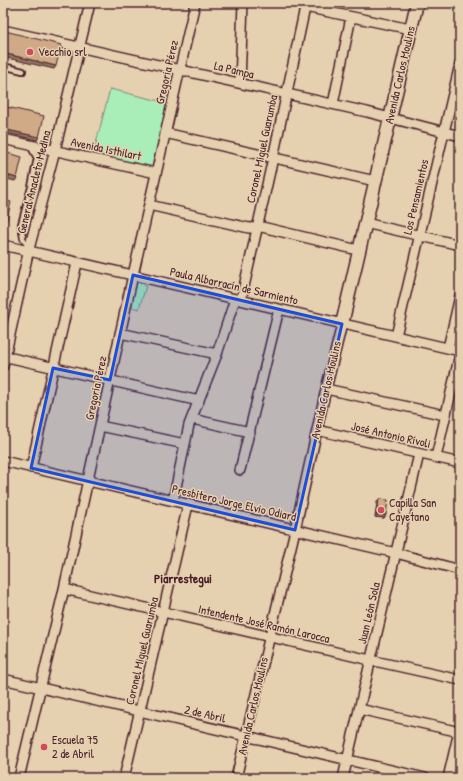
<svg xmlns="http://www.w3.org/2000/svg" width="463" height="781" font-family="'Patrick Hand',sans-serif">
  <rect width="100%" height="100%" fill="#e5d0af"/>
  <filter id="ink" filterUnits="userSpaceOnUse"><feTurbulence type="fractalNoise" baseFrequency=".025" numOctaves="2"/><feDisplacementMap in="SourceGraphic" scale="8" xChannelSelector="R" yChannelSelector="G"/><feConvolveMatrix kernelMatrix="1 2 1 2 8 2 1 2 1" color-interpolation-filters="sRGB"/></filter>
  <g filter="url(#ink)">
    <path fill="#a9eeb9" stroke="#7a8672" d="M110 89 168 103 153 169 93 155Z
      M141 282 146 286 139 309 128 306 135 283Z"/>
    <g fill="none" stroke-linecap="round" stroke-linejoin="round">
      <g stroke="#4a1f2b" stroke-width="8">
        <path id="lane" d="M3 66 23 71
          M28 247 23 238 21 224 31 187 37 158 30 146"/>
      </g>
      <g stroke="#4a1f2b" stroke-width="12">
        <path id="street" d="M305 7 410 29
          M3 30 367 112 460 136
          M240 83 243 3
          M333 104 351 17
          M165 133 375 181
          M3 139 156 173
          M149 205 249 228 262 227 358 250
          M365 223 460 245
          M3 245 460 351
          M241 300 273 158 306 3
          M120 333 217 354
          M396 336 460 64
          M448 348 460 296
          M3 356 199 401
          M3 366 29 249 55 150 90 3
          M326 389 445 415
          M192 419 250 432
          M100 426 185 444
          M317 430 460 463
          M436 457 460 354
          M3 461 396 553 460 570
          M31 468 77 263
          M240 470 279 309
          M173 501 189 425 217 354 235 299
          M64 589 370 660 460 680
          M3 679 425 778
          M359 709 460 732
          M19 778 64 589 133 275 195 3
          M124 778 188 505
          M236 778 295 530 326 389 342 324
          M343 778 419 454
          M448 778 460 727"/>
      </g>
      <g stroke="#4a1f2b" stroke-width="15">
        <path id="secondary" d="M342 324 417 3"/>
      </g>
      <use href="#lane" stroke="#e5d0af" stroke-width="4.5"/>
      <use href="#street" stroke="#e5d0af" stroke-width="9"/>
      <use href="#secondary" stroke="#e5d0af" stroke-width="12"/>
    </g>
    <path fill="#b39274" stroke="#4a1f2b" d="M379 499 384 518 375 517 377 502Z"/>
    <path fill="#92775e" stroke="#4a1f2b" d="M3 53 56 66 54 69 3 57Z
      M3 129 39 137 37 140 3 132Z
      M3 174 17 178 15 181 3 178Z
      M377 514 386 515 384 518 375 517Z"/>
    <path fill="#d0aa87" stroke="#4a1f2b" d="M5 31 61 45 56 66 3 53V38Z
      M3 106 44 116 39 137 3 129Z
      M3 152 22 157 17 178 3 174Z
      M3 200 11 202 6 224 3 223Z
      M379 499 388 500 386 515 377 514Z"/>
  </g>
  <path fill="#1d4ed8" fill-opacity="0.2" stroke="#1d4ed8" stroke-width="3" stroke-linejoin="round" d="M133 275 342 324 295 530 31 468 53 368 110 380Z"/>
  <g fill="#d1495b" stroke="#e5d0af" stroke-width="1.5">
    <circle cx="30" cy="52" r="4"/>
    <circle cx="381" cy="510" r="4"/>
    <circle cx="44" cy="747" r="4"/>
  </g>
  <g text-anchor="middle" stroke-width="3" stroke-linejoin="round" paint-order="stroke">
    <g font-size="12" fill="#4a1f2b" stroke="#e5d0af" text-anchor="start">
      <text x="38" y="56">Vecchio srl</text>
      <text x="389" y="507">Capilla San<tspan x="389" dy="14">Cayetano</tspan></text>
      <text x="52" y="744">Escuela 75<tspan x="52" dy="14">2 de Abril</tspan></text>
    </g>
    <g font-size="12" fill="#4a1f2b" stroke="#e5d0af">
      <text transform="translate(234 70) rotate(13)" y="4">La Pampa</text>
      <text transform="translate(167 72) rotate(-77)" y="4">Gregoria Pérez</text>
      <text transform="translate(400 75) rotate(-77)" y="4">Avenida Carlos Moulins</text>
      <text transform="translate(106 149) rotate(12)" y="4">Avenida Isthilart</text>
      <text transform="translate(262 149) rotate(-78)" y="4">Coronel Miguel Guarumba</text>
      <text transform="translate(34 182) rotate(-76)" y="4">General Anacleto Medina</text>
      <text transform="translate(416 197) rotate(-77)" y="4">Los Pensamientos</text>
      <text transform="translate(234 286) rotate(13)" y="4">Paula Albarracín de Sarmiento</text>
      <text transform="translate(96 388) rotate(-78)" y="4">Gregoria Pérez</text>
      <text transform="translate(326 390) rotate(-77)" y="4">Avenida Carlos Moulins</text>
      <text transform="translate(391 435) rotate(13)" y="4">José Antonio Rívoli</text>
      <text transform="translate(234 503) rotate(13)" y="4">Presbítero Jorge Elvio Odiard</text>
      <text transform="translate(369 613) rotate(-77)" y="4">Juan León Sola</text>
      <text transform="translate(264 624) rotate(13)" y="4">Intendente José Ramón Larocca</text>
      <text transform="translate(142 651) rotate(-77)" y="4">Coronel Miguel Guarumba</text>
      <text transform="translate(253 706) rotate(-77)" y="4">Avenida Carlos Moulins</text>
      <text transform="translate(205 714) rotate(13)" y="4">2 de Abril</text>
    </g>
    <g font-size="13" font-weight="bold" fill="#4a1f2b" stroke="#e5d0af">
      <text x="183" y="583">Piarrestegui</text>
    </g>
  </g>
  <rect width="463" height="781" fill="none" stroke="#e5d0af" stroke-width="16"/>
  <rect x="8" y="8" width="447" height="765" fill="none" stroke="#4a1f2b" stroke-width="1.5" filter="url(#ink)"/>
</svg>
